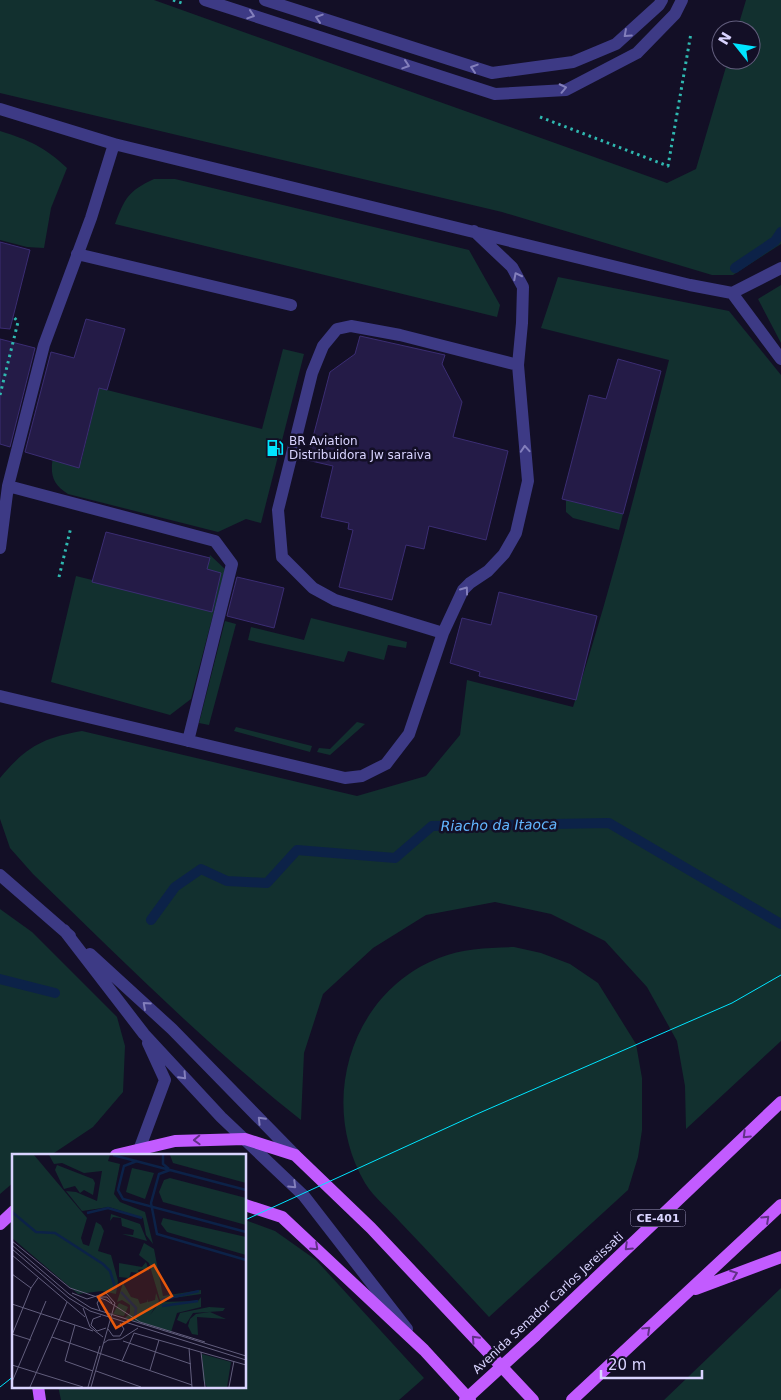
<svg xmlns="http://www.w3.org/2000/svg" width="781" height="1400" font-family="'DejaVu Sans',sans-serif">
  <rect width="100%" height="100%" fill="#130f26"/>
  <path fill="#12302f" d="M0 0H154L667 183 696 169 728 60H751V30H737L746 0H781V244L733 275H712L502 212 0 93Z
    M0 131C29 140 45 147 67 168L51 208 44 248 27 247 0 240Z
    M154 179H175L469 250 500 305 497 317 115 224C125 198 128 191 154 179Z
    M558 277 729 311 781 375V1041L686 1129 685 1086 677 1041 647 987 605 941 551 914 495 902 426 915 373 948 323 994 304 1053 301 1120C206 1045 120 958 33 874L10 848 0 819V778C26 747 42 738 82 731L357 796 426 776 460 735 467 680 573 707C610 592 640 476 669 360L541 328Z
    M781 285V343L758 299Z
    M283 349 304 354 261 523 246 519 218 532 68 494C50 483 50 471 54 452L81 462 99 388 262 429Z
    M566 500 623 514 619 530 573 518 566 512Z
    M210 555 225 569 191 699 170 715 51 682 76 576 197 606Z
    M311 618 407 642 406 648 388 645 384 660 348 651 344 662 248 640 251 627 304 640Z
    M225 621 236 624 209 725 199 723Z
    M357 722 365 724 330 755 317 752 319 748 330 749Z
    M236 727 312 746 310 752 234 731Z
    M0 909 32 932 117 1017 125 1046 123 1092 93 1127 51 1155H14V1182L0 1194Z
    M514 947 541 953 570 964 598 983 636 1044 642 1078V1130L638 1157 628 1190 489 1317C460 1286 431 1254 401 1223 390 1210 374 1198 365 1183 318 1103 350 993 439 958 463 948 488 948 514 947Z
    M245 1220 275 1231 316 1260 424 1378 399 1400H61L58 1386H245Z
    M781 1288V1400H664Z"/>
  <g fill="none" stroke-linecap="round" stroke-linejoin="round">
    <path stroke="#0c2248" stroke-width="10" d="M735 268 775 241 781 232
      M151 920 175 887 201 869 227 881 267 883 297 850 395 858 432 826 609 823 781 924
      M0 979 55 993"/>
  </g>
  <path fill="#241b47" stroke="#3b2d73" d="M0 242 30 250 10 329 0 328Z
    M86 319 125 329 107 390 99 388 79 468 25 452 51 352 74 358Z
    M360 336 445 355 442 364 462 402 453 437 508 451 486 540 429 526 424 549 406 545 392 600 339 587 353 530 348 529 349 523 321 517 333 466 307 460 330 372 355 354Z
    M0 339 35 348 10 447 0 444Z
    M618 359 661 371 623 514 562 499 589 395 606 399Z
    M106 532 210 558 207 569 221 573 212 612 92 582Z
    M237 577 284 588 274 628 227 616Z
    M499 592 597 616 576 700 479 676 480 672 450 663 462 618 491 625Z"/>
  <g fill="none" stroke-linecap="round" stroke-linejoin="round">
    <path stroke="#2fb8b0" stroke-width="3" stroke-dasharray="2.5 4" stroke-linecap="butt" d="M173 0 182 3
      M540 117 668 166 691 33
      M0 395 18 322 13 316
      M59 577 71 527"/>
    <path stroke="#3d3a85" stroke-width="12" d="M205 0 495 94 566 90 637 53 675 14 682 0
      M265 0 492 73 573 62 616 44 659 5 662 0
      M0 109 114 144 690 285 732 293 781 268
      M77 254 291 305
      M732 293 781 359
      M8 486 215 541 232 564 188 741
      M0 548 8 486 44 345 91 218 114 144
      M443 633 335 600 313 588 282 557 278 510 312 373 323 346 337 329 351 326 400 335 518 365
      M0 696 345 778 362 776 386 764 409 734 443 633 463 590 470 583 488 571 504 554 516 533 528 481 518 365 522 323 523 287 512 267 474 231
      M0 875 70 936
      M64 930 144 1034 221 1117 304 1196 407 1329
      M90 954 172 1029 295 1155
      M139 1150 165 1080 148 1043"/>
    <path stroke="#c25bff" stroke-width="12" d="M116 1155 175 1141 245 1139 295 1155 371 1228 533 1400
      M245 1205 282 1217 424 1350 470 1400
      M0 1224 14 1211
      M696 1289 781 1257
      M535 1336 781 1102
      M38 1386 40 1400
      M572 1400 781 1205"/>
    <path stroke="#00e5ff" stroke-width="1" d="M245 1220 477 1114 732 1003 781 975
      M0 1387 14 1376"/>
    <path stroke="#c25bff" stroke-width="12" d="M465 1400 535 1336"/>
  </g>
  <defs><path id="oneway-chevron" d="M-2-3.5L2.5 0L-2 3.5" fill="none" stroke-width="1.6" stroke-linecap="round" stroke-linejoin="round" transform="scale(1.25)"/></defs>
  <g stroke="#837fbc">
    <use href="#oneway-chevron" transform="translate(251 15) rotate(18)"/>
    <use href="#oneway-chevron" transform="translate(319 18) rotate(-162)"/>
    <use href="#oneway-chevron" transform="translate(627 34) rotate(138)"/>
    <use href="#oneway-chevron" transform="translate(406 65) rotate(18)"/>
    <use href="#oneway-chevron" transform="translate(474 68) rotate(-162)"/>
    <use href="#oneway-chevron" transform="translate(563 88) rotate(-12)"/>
    <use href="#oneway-chevron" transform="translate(517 276) rotate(-117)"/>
    <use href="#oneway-chevron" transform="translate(525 449) rotate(-94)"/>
    <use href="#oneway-chevron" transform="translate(465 590) rotate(-54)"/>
    <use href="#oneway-chevron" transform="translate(146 1005) rotate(-138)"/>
    <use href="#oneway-chevron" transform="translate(183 1076) rotate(47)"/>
    <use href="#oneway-chevron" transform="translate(261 1120) rotate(-134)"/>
    <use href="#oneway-chevron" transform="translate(293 1185) rotate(44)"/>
  </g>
  <g stroke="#623188">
    <use href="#oneway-chevron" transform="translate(746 1135) rotate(136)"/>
    <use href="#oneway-chevron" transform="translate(197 1140) rotate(178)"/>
    <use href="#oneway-chevron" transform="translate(766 1219) rotate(-43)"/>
    <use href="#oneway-chevron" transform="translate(315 1247) rotate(43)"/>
    <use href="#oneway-chevron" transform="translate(628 1247) rotate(136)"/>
    <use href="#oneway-chevron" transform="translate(734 1274) rotate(-21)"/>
    <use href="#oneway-chevron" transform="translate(647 1330) rotate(-43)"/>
    <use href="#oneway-chevron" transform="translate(475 1339) rotate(-133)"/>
  </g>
  <defs>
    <g id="fuel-bare" transform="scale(1.35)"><path d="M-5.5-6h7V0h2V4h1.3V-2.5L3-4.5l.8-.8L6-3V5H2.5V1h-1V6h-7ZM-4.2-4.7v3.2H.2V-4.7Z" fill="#00e5ff" stroke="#130f26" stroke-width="2.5" paint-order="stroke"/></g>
  </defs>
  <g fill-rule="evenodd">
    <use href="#fuel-bare" x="275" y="448"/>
  </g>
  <g text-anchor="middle" stroke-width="5" stroke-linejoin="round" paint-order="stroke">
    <rect fill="#130f26" stroke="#9e99be" stroke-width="1" x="630.5" y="1209.5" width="55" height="17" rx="4"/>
    <g font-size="11" font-weight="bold" fill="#d9d4ff">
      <text x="658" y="1222">CE-401</text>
    </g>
    <g font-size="12" fill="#d9d4ff" stroke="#130f26" text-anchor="start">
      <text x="289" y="445">BR Aviation<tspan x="289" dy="14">Distribuidora Jw saraiva</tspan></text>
    </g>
    <g font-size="12" fill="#d9d4ff" stroke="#130f26">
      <text transform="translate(548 1303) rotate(-43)" y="4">Avenida Senador Carlos Jereissati</text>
    </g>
    <g font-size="14" font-style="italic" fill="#62b6ff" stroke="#130f26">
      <text transform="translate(499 825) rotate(-1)" y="5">Riacho da Itaoca</text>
    </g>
  </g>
  <g transform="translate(12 1154)">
    <rect width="234" height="234" fill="#130f26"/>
    <path d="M0 1H22L75 64 69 84 71 90 77 92 84 68 89 71 92 77 86 97 99 101 106 127 104 140 90 137 66 140 0 84ZM37 1H98L96 7 108 10 102 40 108 48 133 58 141 90 134 81 131 64 97 53 70 57 54 37 64 38 85 47 90 17 72 19 50 9 42 10ZM158 1H234V29L161 9ZM45 11 81 25 83 29 81 41 72 36 68 39 63 32 52 35 43 16ZM120 14 142 19 133 45 114 38ZM158 24 234 44V71L151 48 147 38 152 26ZM99 60 128 70 135 87 110 80 121 81 122 76 110 72 109 64 101 63 98 67ZM151 64 234 83V101L155 78 149 70ZM132 89 142 95 151 142 189 136V140L148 146 137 109 127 101ZM134 108 137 117 132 115 126 116 127 119 119 118 117 124 107 123V109L130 113ZM111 129 119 143 126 145 128 150 135 148V145L136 148 143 146 144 139 147 147 138 161 148 148 186 147 189 143V153L165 159 159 178 113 164 118 159V151L110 146 105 148ZM107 149 116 153 112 162 101 160ZM197 153 213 154 211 157 181 159 174 170 165 166 168 159ZM198 158 214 165 185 163 186 181 180 180 176 172 178 165 184 160ZM190 200 219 208 215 233H195L191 226Z" fill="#12302f"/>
    <path fill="none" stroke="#0c2248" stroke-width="2.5" d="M101 1 234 36M151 1V10L157 15M125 7 112 12 106 36 111 45 234 78M158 16 147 20 139 49 145 80 234 106M0 58 24 78 43 79 91 110 98 117 104 136M75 59 96 54 130 64M109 138 124 154 123 163M149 146 187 137M150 152 186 147"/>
    <path fill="none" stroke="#625e7d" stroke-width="1" d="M0 87 58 134 94 146 128 168 193 188M0 91 57 140 79 154 234 202M0 95 57 144 78 157 234 206M0 101 73 163M0 120 19 134M60 139 75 145 94 139 103 149 79 233M0 150 81 177M71 154 78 173 91 183M88 157 85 149 89 143H95L100 149M89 162 81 165 79 171 85 177 94 174M63 171 53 207 81 217M96 175 101 182H108L112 175 108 169M0 180 19 186M0 181 19 134 26 124M40 183 180 231M111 187 179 210M92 189 96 186 109 185 126 174M177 194 180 233M189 198 193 233M110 207 122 179 234 211M0 211 71 233M138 216 147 186M84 217 129 233M0 228 34 147M18 233 55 148M76 233 88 192M217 233 222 207"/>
    <path fill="#e8590c" fill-opacity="0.15" stroke="#e8590c" stroke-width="2.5" d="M142 111 160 142 104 174 86 143Z"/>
    <rect width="234" height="234" fill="none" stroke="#d9d4ff" stroke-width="2.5"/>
  </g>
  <g transform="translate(736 45) rotate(300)"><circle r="24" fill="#130f26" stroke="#625e7d"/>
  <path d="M0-4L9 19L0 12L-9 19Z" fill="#00e5ff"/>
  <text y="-8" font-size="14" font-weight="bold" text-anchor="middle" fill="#d9d4ff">N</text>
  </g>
  <path d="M601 1370v8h101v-8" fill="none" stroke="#d9d4ff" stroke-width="2.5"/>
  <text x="608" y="1370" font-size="15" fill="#d9d4ff" stroke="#130f26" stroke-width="4" paint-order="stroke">20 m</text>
</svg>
